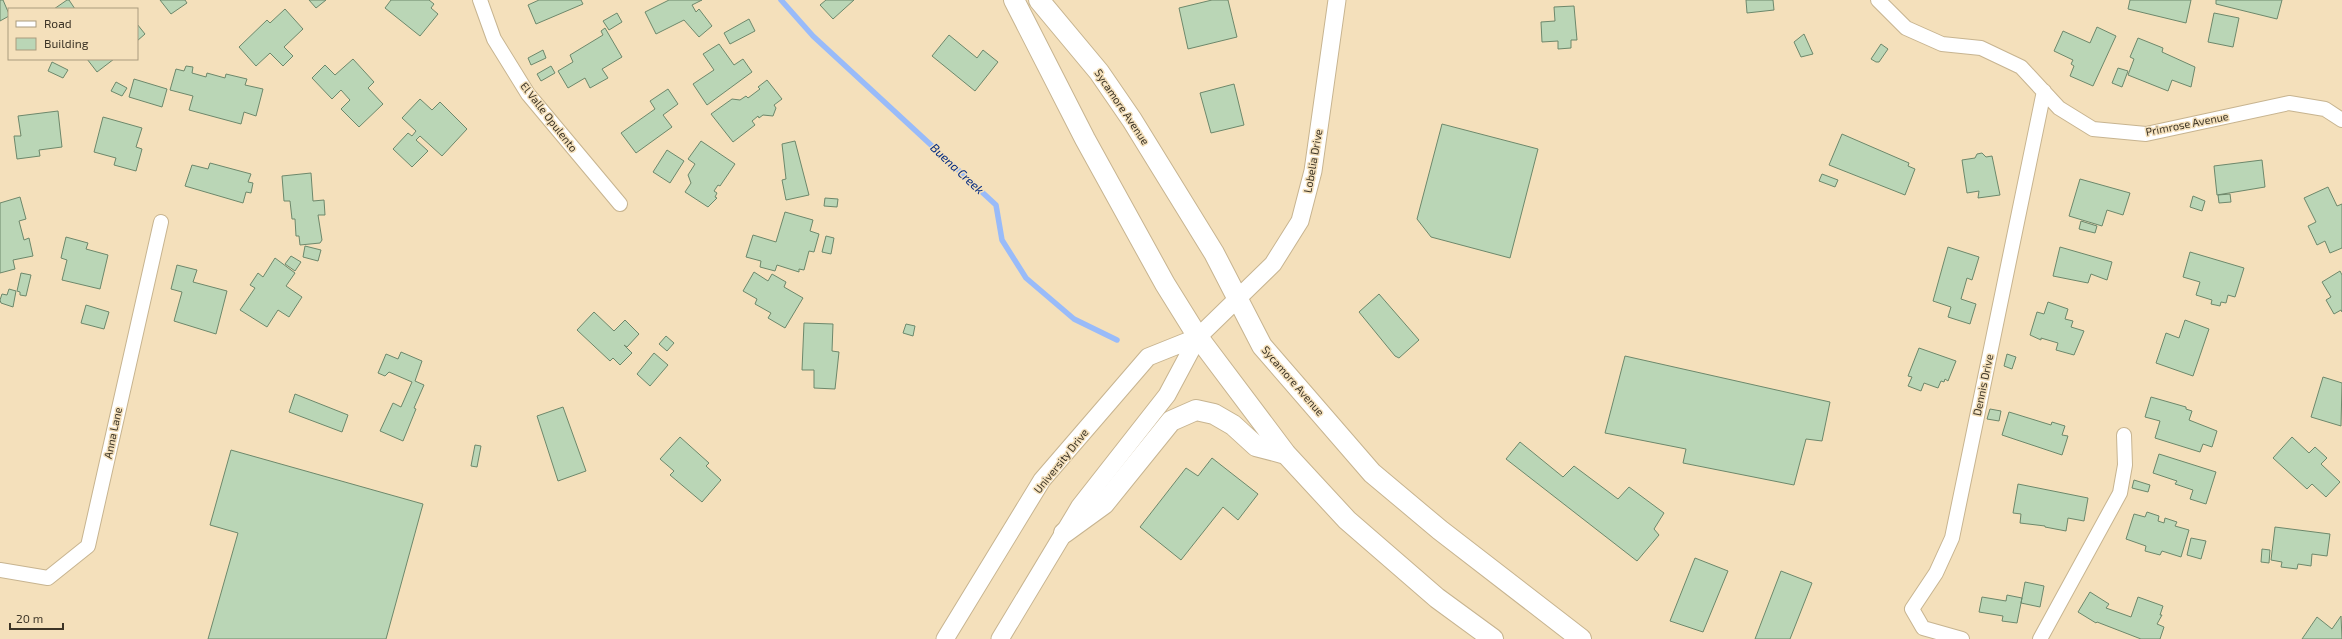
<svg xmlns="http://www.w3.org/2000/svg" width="2342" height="639" font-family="'Exo 2',sans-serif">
  <rect width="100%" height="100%" fill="#f4e0bb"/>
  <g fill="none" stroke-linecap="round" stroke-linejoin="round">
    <path stroke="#99bbf9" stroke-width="5.5" d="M781 0 813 36 996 205 1002 240 1026 278 1074 319 1117 340"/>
  </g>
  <path fill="#bad6b6" stroke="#6d886b" d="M0 0H3L9 14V16L0 21Z
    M67 0H69L75 9H54Z
    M160 0H185L187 3 171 14Z
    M309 0H326L316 8Z
    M391 0H429L434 4 431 8 438 14 420 36 385 8Z
    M539 0H581L583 4 536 24 528 5Z
    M669 0H702L692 5 696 12 699 9 712 26 699 37 684 20 656 34 645 12Z
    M826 0H854L833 19 820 5Z
    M1212 0H1228L1237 37 1188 49 1179 8Z
    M1746 0H1773L1774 10 1747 13Z
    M2130 0H2191L2186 23 2128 9Z
    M2216 0H2282L2277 19 2216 4Z
    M1574 6 1577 40H1571V48L1558 49V41L1542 42 1541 22 1555 21 1554 7Z
    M285 9 303 29 284 47 293 56 283 66 270 53 256 66 239 47 267 20 270 23Z
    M617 13 622 22 609 30 603 21Z
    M2214 13 2239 18 2233 47 2208 42Z
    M749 19 755 31 730 44 724 33Z
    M137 24 145 34 137 41Z
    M2097 27 2116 36 2093 86 2070 76 2074 66 2071 64 2073 60 2054 51 2063 31 2090 43Z
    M605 28 622 57 602 69 608 78 590 88 585 78 568 88 558 71 573 62 570 55 603 35 601 31Z
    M1804 34 1813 54 1801 57 1794 42Z
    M949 35 977 58 983 50 998 62 975 91 932 56Z
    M2138 38 2163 48 2162 52 2195 67 2191 87 2172 80 2168 91 2128 75 2134 59 2130 57Z
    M719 44 734 65 743 59 752 72 707 105 693 84 714 70 703 54Z
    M1881 44 1888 49 1879 62H1876L1871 59Z
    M543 50 546 58 531 65 528 58Z
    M87 59H114L97 72Z
    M353 59 374 82 368 88 383 104 359 127 341 109 350 100 341 90 332 99 312 78 325 65 335 75Z
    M52 62 68 70 63 78 48 71Z
    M186 66 193 67 192 73 206 77 207 73 225 78 226 74 247 79 245 85 263 89 256 116 244 112 241 124 189 110 193 96 170 90 176 69 184 71Z
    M551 66 555 73 541 81 537 74Z
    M2118 68 2128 71 2122 87 2112 83Z
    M134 79 167 89 162 107 129 97Z
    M767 80 782 99 774 105 776 108 773 116 763 115 759 118 758 116 752 121 755 125 733 142 711 114 732 99 740 100 746 96 748 98 760 89 758 87Z
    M116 82 127 88 122 96 111 91Z
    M1234 84 1244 125 1211 133 1200 93Z
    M668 89 678 104 663 115 672 127 636 153 621 133 655 109 650 101Z
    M420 99 432 110 440 102 467 129 442 156 420 136 416 140 428 151 412 167 393 149 408 133 412 136 416 131 402 118Z
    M58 111 62 147 39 150 40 156 17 159 14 136H21L18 116Z
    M103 117 142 128 136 147 142 149 136 171 114 165 116 158 94 152Z
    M1442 124 1538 149 1510 258 1431 237 1417 219Z
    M1842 134 1909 163 1908 166 1915 169 1905 195 1829 165Z
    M701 141 735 164 720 186 718 185 714 191 717 193 715 197 717 198 708 207 685 192 691 183 688 175 695 164 688 159Z
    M795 141 809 195 786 200 782 180 786 179 782 144Z
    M667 150 684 161 670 183 653 172Z
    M1982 153 1986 157 1992 156 2000 195 1978 198 1979 191 1967 193 1962 160 1975 158 1977 154Z
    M2262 160 2265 187 2217 195 2214 166Z
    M210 163 251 174 248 182 253 183 251 193 246 192 243 203 185 186 192 165 208 169Z
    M311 173 313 201 324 200 325 215H318L322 240 320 243 300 245 299 236H296L295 219H292L290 201H284L282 176Z
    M1822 174 1838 180 1835 187 1819 181Z
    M2080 179 2130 193 2123 215 2107 210 2102 226 2069 216Z
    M2328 187 2337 206 2342 204V248L2330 253 2325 241 2317 245 2308 226 2316 222 2304 198Z
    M2230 194 2231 202 2219 203 2218 195Z
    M2193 196 2205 201 2202 211 2190 207Z
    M20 197 26 219 19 221 24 240 29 238 33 256 13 260 15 269 0 273V203Z
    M825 198 838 199 837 207 824 206Z
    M785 212 813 220 810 231 819 234 814 252 809 251 804 270 799 269V272L777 265 775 271 760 267 761 261 746 257 753 235 776 242Z
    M2081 221 2097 226 2095 233 2079 229Z
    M826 236 834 238 831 254 822 252Z
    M66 237 88 243 86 249 108 255 100 289 62 280 67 260 61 258Z
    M305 246 321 250 318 261 303 257Z
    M1948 247 1979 257 1972 280 1967 278 1961 299 1976 304 1970 324 1948 317 1951 307 1933 301Z
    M2060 247 2112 262 2107 280 2091 274 2088 283 2053 276Z
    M2190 252 2244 268 2235 297 2228 295 2226 303 2221 302 2220 306 2211 304 2212 300 2196 295 2200 282 2183 277Z
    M291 256 301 262 295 271 285 264Z
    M275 258 295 273 286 286 302 297 289 317 278 310 267 327 240 310 255 288 250 285 258 273 263 277Z
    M177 265 197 270 193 282 227 291 216 334 174 321 182 292 171 289Z
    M2340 271 2342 275V312L2341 310 2334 314 2326 300 2331 297 2322 282Z
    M754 272 768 281 772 274 786 282 784 287 803 298 785 328 768 318 771 313 755 304 757 299 743 291Z
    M21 273 31 275 26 296 20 295V292L17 291Z
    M9 289 16 291 13 307 1 303 0 300 2 294 7 295Z
    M1379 294 1419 340 1399 358 1395 356 1359 312Z
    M2048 302 2068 309 2065 319 2073 321 2071 327 2084 331 2074 355 2056 350 2058 343 2041 338V340L2030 335 2037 312 2044 314Z
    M86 305 109 312 104 329 81 323Z
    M594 312 614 331 625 320 639 334 627 347 624 345 632 353 620 365 613 358 610 361 577 330Z
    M2185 320 2209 329 2193 376 2156 363 2166 333 2179 338Z
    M804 323 833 324 832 351 839 352 835 389 814 388V370H802Z
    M906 324 915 326 913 336 903 333Z
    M666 336 674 343 667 351 659 344Z
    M1919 348 1956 361 1948 381 1945 379 1944 382 1941 381 1938 388 1924 383 1921 391 1908 386 1912 377 1908 376Z
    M401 352 422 361 415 381 424 385 414 408 416 409 403 441 380 431 393 403 401 407 412 382 389 372 385 376 378 373 386 354 398 359Z
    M654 353 668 365 650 386 637 374Z
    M2007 354 2016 357 2012 369 2004 366Z
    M1625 356 1830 402 1822 441 1806 439 1794 485 1683 463 1686 449 1605 433Z
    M2323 377 2342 383 2341 426 2311 417Z
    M295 394 348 415 342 432 289 412Z
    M2151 397 2186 407V409L2192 411 2189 420 2217 431 2212 447 2203 444 2200 452 2155 438 2160 421 2145 417Z
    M563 407 586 471 558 481 537 416Z
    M1990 409 2001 411 1999 421 1987 419Z
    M2009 412 2051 425 2052 422 2065 426 2062 435 2068 436 2062 455 2002 435Z
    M680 437 709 463 706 466 721 480 702 502 670 475 674 471 660 459Z
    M2292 437 2309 453 2315 447 2327 458 2321 464 2340 482 2326 497 2312 484 2307 489 2273 458Z
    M1520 442 1563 477 1574 466 1618 499 1629 487 1664 513 1654 529 1659 535 1637 561 1506 459Z
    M475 445 481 446 477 467 471 466Z
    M231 450 423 504 386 639H208L238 533 210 525Z
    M2159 454 2216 472 2206 504 2190 499 2193 490 2175 484 2177 481 2153 473Z
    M1212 458 1258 494 1238 520 1223 507 1181 560 1140 527 1186 468 1198 476Z
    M2134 480 2150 485 2148 492 2132 488Z
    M2018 484 2088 498 2084 521 2068 518 2066 531 2045 527V526L2020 523 2021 514 2013 513Z
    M2147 512 2159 516 2158 521 2164 523 2165 518 2177 522 2175 526 2189 530 2181 557 2162 551 2160 555 2145 551 2146 546 2126 539 2134 514 2145 517Z
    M2275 527 2330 534 2327 556 2312 554 2311 566 2298 564 2297 569 2281 567 2282 562 2271 560Z
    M2191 538 2206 541 2201 559 2187 555Z
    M2262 549 2270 550 2269 563 2261 562Z
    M1695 558 1728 571 1703 632 1670 621Z
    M1781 571 1812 583 1790 639H1755Z
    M2025 582 2044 586 2040 607 2021 603Z
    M2090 592 2109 604 2106 608 2131 617 2138 597 2163 606 2160 615H2162L2157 624 2164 627 2160 639H2141L2097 622 2096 623 2078 612Z
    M2007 595 2022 598 2017 623 2002 621 2003 616 1979 612 1982 597 2006 601Z
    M2341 616 2342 639H2302L2317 617 2332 629Z"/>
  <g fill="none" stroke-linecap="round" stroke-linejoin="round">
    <g stroke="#c7b490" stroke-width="16">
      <path id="minor" d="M480 0 494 39 528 94 620 204
        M1878 0 1906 28 1942 44 1981 48 2021 67 2059 108 2093 129 2146 134 2289 103 2325 109 2342 120
        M0 570 48 578 88 546 161 222
        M1962 639 1923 628 1912 609 1936 573 1952 538 2044 91
        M2040 639 2120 493 2125 465 2124 435"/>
    </g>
    <g stroke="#c7b490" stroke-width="19">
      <path id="tertiary" d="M945 639 1042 480 1148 357 1198 337
        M1000 639 1080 506 1167 395 1198 337 1273 264 1300 221 1313 171 1337 0"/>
    </g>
    <g stroke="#c7b490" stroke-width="22">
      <path id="secondary" d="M1014 0 1085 139 1165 284 1198 337 1286 454 1347 520 1437 598 1493 639
        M1039 0 1099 72 1132 120 1214 253 1262 346 1372 473 1440 530 1581 639
        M1064 533 1104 504 1171 421 1196 410 1214 414 1233 425 1256 446 1286 454"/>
    </g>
    <use href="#minor" stroke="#fff" stroke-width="14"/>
    <use href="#tertiary" stroke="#fff" stroke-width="17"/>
    <use href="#secondary" stroke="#fff" stroke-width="20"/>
  </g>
  <g text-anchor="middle" stroke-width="3" stroke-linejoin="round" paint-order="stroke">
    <g font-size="11" fill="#3c3426" stroke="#f4e0bb">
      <text transform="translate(1122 107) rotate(56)" y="4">Sycamore Avenue</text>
      <text transform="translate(549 117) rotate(52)" y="4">El Valle Opulento</text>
      <text transform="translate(2187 124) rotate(-11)" y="4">Primrose Avenue</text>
      <text transform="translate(1313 161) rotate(-80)" y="4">Lobelia Drive</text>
      <text transform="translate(1293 381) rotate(49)" y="4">Sycamore Avenue</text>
      <text transform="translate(1983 385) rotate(-78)" y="4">Dennis Drive</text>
      <text transform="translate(113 433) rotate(-78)" y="4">Anna Lane</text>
      <text transform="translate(1061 461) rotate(-51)" y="4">University Drive</text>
    </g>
    <g font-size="12" font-style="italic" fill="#012980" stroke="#f4e0bb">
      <text transform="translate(957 169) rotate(43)" y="4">Buena Creek</text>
    </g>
  </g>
  <rect x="8" y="8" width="130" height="52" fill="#f4e0bb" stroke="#aa9b7f"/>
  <rect x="16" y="21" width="20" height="6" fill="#ffffff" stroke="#aa9b7f"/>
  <text x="44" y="28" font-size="12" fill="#3c3426">Road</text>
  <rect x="16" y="38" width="20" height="12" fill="#bad6b6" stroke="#aa9b7f"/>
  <text x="44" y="48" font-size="12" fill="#3c3426">Building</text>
  <path d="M10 623v6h53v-6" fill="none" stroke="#3c3426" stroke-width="2"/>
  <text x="16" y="623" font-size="12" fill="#3c3426" stroke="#f4e0bb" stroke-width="3" paint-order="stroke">20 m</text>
</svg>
